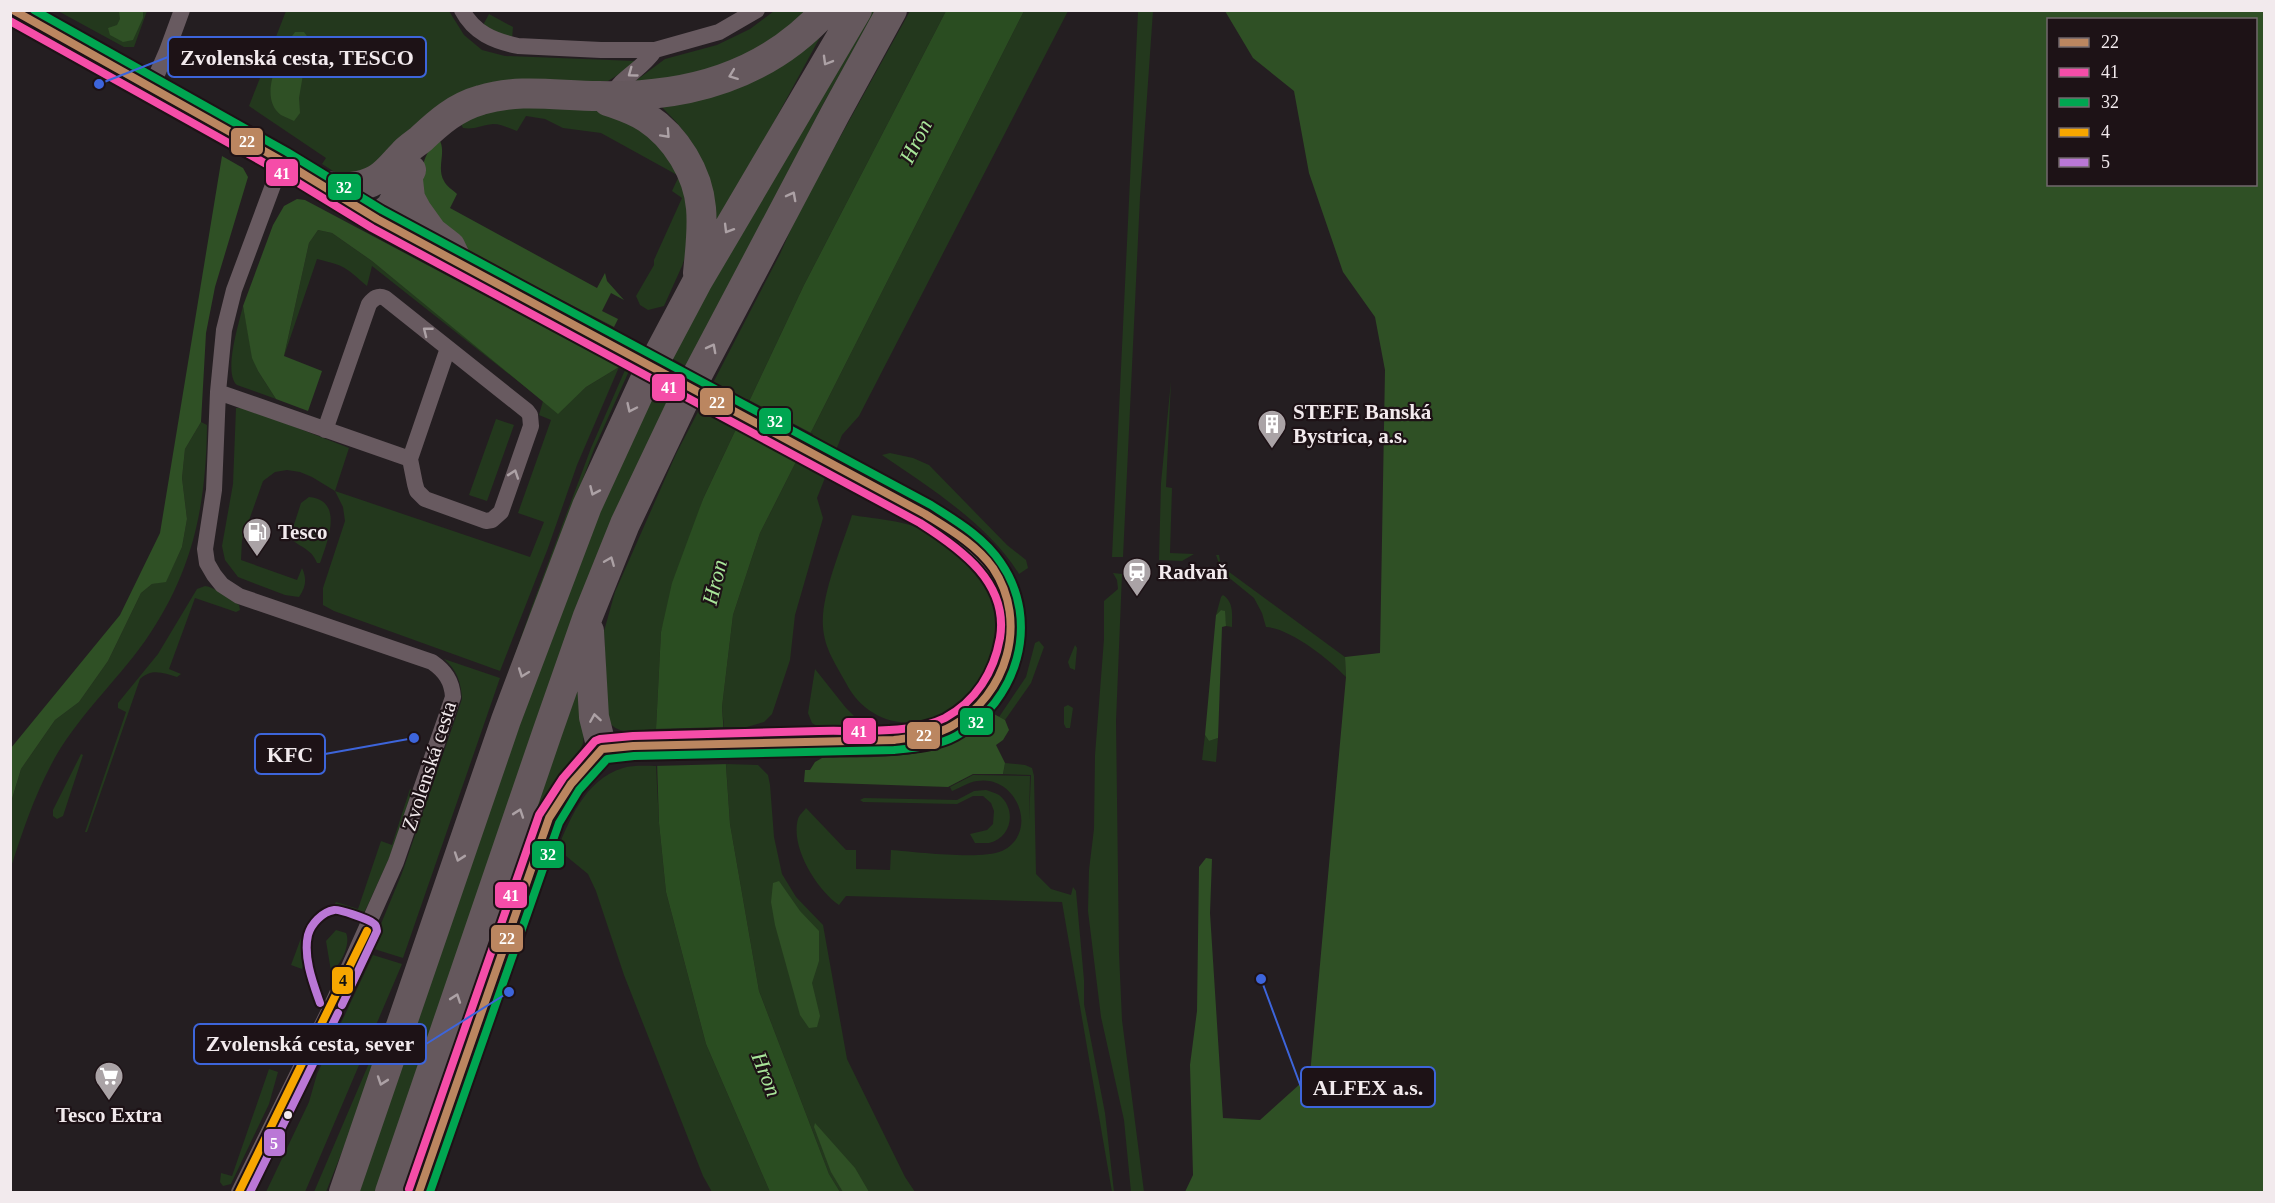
<svg xmlns="http://www.w3.org/2000/svg" width="2275" height="1203" font-family="'Times New Roman',serif">
  <rect width="100%" height="100%" fill="#241e21"/>
  <path fill="#23381d" d="M145 10 147 11 134 47H124L58 11Z
    M286 11H449L464 35 482 50 505 56 635 61 632 66 608 81 518 82 372 171 344 178 322 164 326 158 249 106Z
    M774 11H813L794 29 703 77 634 82 665 59 717 45 750 29Z
    M868 11H875L821 108 689 368 668 356Z
    M910 11H946L804 285 703 499 661 632 656 729C637 730 620 737 608 721L604 631 615 592 676 454 780 254 799 211Z
    M1024 11H1068L859 416 842 435 817 498 823 518 795 615 790 660 772 714 764 722 747 727H724L722 707 733 615 760 533Z
    M1127 11H1153L1140 197 1123 557H1112L1138 12Z
    M489 14 513 27 512 39 482 27Z
    M825 28 718 225 691 141 677 123 661 106Z
    M514 106 593 109 648 129 682 174 693 233 682 266 664 306 648 310 640 305 636 296 654 265V260L682 198 672 191 679 176 601 133 563 128 545 119 526 116 517 131C509 128 501 124 493 124 482 125 474 130 463 128L460 122 475 114Z
    M318 230 332 233 372 261 544 401 558 413 586 387 619 367 577 465 548 548 500 671 334 611 323 605V588L345 521 343 507 335 491 312 477 300 472 287 470 275 472 263 481 242 540 241 560 297 580 302 568C307 579 306 587 299 597L285 595 238 577 225 560 222 546 233 484 236 408H246L349 448 335 491 530 557 544 522 518 513 551 420 539 415 543 401 372 266 367 286C345 267 346 266 317 259L284 356 309 243Z
    M243 306 253 358 258 371 276 399 237 385C223 373 239 323 243 306Z
    M625 370 629 371 594 449 534 611 493 724 382 1051 326 1192H314L402 986 491 723 531 609 591 448Z
    M1171 381 1166 487 1172 488 1170 553 1194 554 1182 561 1159 560 1161 483Z
    M653 385 673 395 378 1192H355L528 685Z
    M496 419 514 425 487 501 469 495Z
    M201 422 207 425C206 507 193 572 145 641 115 683 75 719 51 765 34 797 22 833 11 867V802L21 769 55 720 79 702 108 661 141 593 152 584 166 581 182 547 187 519 182 478 185 449Z
    M890 453 913 458 929 465 1007 545 1026 560 1028 568 1019 574C989 525 929 487 882 455Z
    M309 497C345 500 327 543 320 563H317C311 547 297 547 290 537L301 503Z
    M852 515C869 518 904 521 918 528 927 531 934 538 941 543 944 544 947 544 950 545 957 547 966 557 971 562 1012 600 1009 672 962 706 922 734 869 728 846 683 833 659 821 644 823 615 826 583 842 546 852 515Z
    M1216 555H1219L1221 566 1345 657 1346 677C1330 660 1290 628 1266 627L1262 613 1254 598 1222 572Z
    M1113 573 1122 574 1116 721 1119 953 1122 1020 1144 1192H1131L1124 1120 1101 1017 1088 911 1089 870 1094 829 1095 755 1104 639V601L1118 589 1117 580Z
    M205 586C215 587 228 599 239 605L240 610 236 612 195 598 169 669 181 674 177 677C163 673 152 668 140 679L87 832H85L126 712 118 708V703L158 654 197 589Z
    M1223 595C1234 602 1232 615 1232 627L1226 626 1224 611 1221 610 1216 615 1221 597Z
    M1039 641 1044 647 1031 683 1005 720 999 717 1026 677 1035 643Z
    M1075 645 1077 648 1075 670 1070 668 1068 662Z
    M444 659 500 678 403 958 371 948 402 873 462 699C461 682 457 670 444 659Z
    M582 669 585 723 583 743 578 755 552 787 542 805 409 1192H404Z
    M815 669 846 708 866 728H820L812 723 808 713Z
    M1068 705 1073 708 1070 728H1066L1064 724V707Z
    M1205 735 1209 741 1218 738 1216 762 1202 760Z
    M81 754 83 755 63 816 57 819 53 816V810Z
    M1005 763 1025 765 1032 768 1034 776 1036 874 1051 889 1071 895 1073 887 1076 891 1084 980V1004L1105 1113 1114 1192H1112L1062 902 846 896 839 905C817 890 790 847 798 819 799 815 804 811 806 808L846 850H856V869L890 870 891 850C916 852 981 860 1002 851 1040 833 1017 774 977 781 969 782 960 788 952 791L950 787 973 775 1030 776 1029 820 1031 775 1003 774Z
    M726 764 758 765 768 775 770 785 774 837 782 874 796 897 823 925 847 1059 905 1177 915 1192H840L829 1174 759 991 730 824Z
    M656 766 659 823 666 892 706 1044 770 1192H712L703 1176 624 975 596 891 588 874 566 856 555 855C569 821 584 780 623 768 633 765 646 766 656 766Z
    M410 789 414 791 388 861 365 911C355 920 347 915 336 911L333 907 336 902 358 909 381 841 392 845Z
    M986 790C990 791 995 793 999 795 1017 809 1012 838 989 843 985 843 979 843 975 843L970 834 987 830 993 824 994 811 991 803 983 796H973L957 804 863 802 860 800 864 798 957 800 974 791Z
    M336 930 346 933C351 943 341 966 331 971L326 941Z
    M301 938C310 946 305 959 302 969L291 965Z
    M373 955 402 964 305 1192H266L309 1102 317 1074Z
    M269 1069 278 1072 269 1104 231 1184 223 1186 220 1182 221 1173 232 1176Z"/>
  <path fill="#2f5025" fill-rule="evenodd" d="M140 11 143 12V18L133 40 123 42 110 35 108 28 117 25 120 19 119 11Z
    M1225 11H2264V1192H1185L1193 1175 1190 1065 1197 1011 1199 867 1206 858 1212 859 1210 913 1223 1118 1260 1120 1310 1075 1346 677 1345 657 1380 653 1385 370 1375 317 1343 272 1309 173 1294 91 1253 58ZM2048 20H2256V184H2048Z
    M295 32H304L309 39 299 98 300 113 294 121C290 119 285 117 281 115 256 97 282 49 295 32Z
    M439 139C447 152 436 167 444 181 446 186 453 190 457 194L450 208 597 288 605 273 607 281 624 300 611 293 602 311 618 319 614 327 467 251 422 202C422 176 418 158 439 139Z
    M222 156 243 168 248 177 215 287 206 333 201 422 185 449 182 478 187 519 182 547 166 582 152 584 141 593 108 661 79 702 55 720 21 769 11 802V748L120 615 160 533Z
    M297 199 305 200 619 367 586 387 558 414 372 261 332 233 318 230 309 243 284 356 322 371 308 411 276 399 258 371 252 358 243 306 273 225 284 206Z
    M1221 610 1225 611 1226 626 1222 627 1218 738 1209 741 1205 735 1216 615Z
    M994 714 1005 720 1009 730 1003 740 996 745 1005 763 1003 774H973L948 787 804 782 805 770H810L815 762 822 758C883 756 948 763 994 714Z
    M779 881 800 911 819 931V961L812 983 820 1016 817 1027 809 1028 800 1015 775 925 771 902 773 883Z
    M815 1123 855 1168 869 1192H843L831 1172 814 1127Z"/>
  <path fill="#2a4d21" d="M946 11H1024L760 533 733 615 722 707 730 824 759 991 829 1174 840 1192H770L706 1044 666 892 659 823 656 729 661 632 672 583 703 499 804 285Z"/>
  <path fill="#241e21" d="M747 399 813 434 798 463 733 428Z
    M727 727 729 764 653 766V729Z"/>
  <g fill="none" stroke-linecap="round" stroke-linejoin="round">
    <path stroke="#685a60" stroke-width="16" d="M462 10C474 33 494 41 518 46L601 50H655L719 32 757 10
      M151 88 167 51 182 10
      M611 96C622 76 642 70 655 50
      M218 392 410 459
      M325 430 369 304C374 298 378 295 385 298L527 411 530 415 531 426 501 512 492 520 486 521 425 499 417 491 415 484 410 459 448 348
      M239 1192 332 1005 396 862 453 697C452 681 445 671 432 662L239 596 222 585 214 575 207 563 205 549 214 490 218 392 224 330 234 290 282 161"/>
    <path stroke="#6b5c62" stroke-width="22" d="M12 10 282 161 377 219 611 345
      M419 1192 549 818 571 784 602 749 633 746 894 740C914 737 935 735 952 726 1008 697 1030 622 993 569 976 545 949 529 925 514"/>
    <path stroke="#65585d" stroke-width="30" d="M608 101C622 106 635 110 647 118 676 137 698 173 701 208 703 229 700 252 698 273
      M408 180 410 198 417 211 432 232 450 246 458 263
      M324 186C342 188 360 189 377 179 388 172 394 163 403 154 408 148 415 144 421 139 439 122 456 107 481 100 520 88 559 96 599 96 686 98 766 77 826 10
      M377 219 391 207 411 170
      M589 631 594 717 602 749
      M344 1192 506 720 587 506 644 382 697 282 857 10
      M390 1192 547 733 588 616 625 524 684 400 835 114 892 10"/>
    <path stroke="#6b5c62" stroke-width="22" d="M611 345 925 514"/>
    <g stroke="#1d1216" stroke-width="12">
      <path id="bus-1" d="M13 10 282 161 377 219 925 514C949 529 976 544 993 568 1029 622 1007 695 952 726 935 736 913 737 894 740L633 746 602 749 571 784 549 818 419 1192"/>
    </g>
    <g stroke="#1d1216" stroke-width="12">
      <path id="bus-2" d="M10 21 277 170 372 228 920 523C961 549 1009 583 1000 638 994 672 976 701 945 718 911 735 857 730 819 731 757 733 695 734 633 736L600 739 595 741 563 778 539 815 409 1189"/>
    </g>
    <g stroke="#1d1216" stroke-width="12">
      <path id="bus-3" d="M34 10 287 152 382 210 931 505C956 521 984 537 1001 563 1041 621 1018 702 956 736 938 746 915 748 894 750L634 756 607 759 579 790 559 823 430 1192"/>
    </g>
    <g stroke="#1d1216" stroke-width="12">
      <path id="bus-4" d="M239 1192 367 931"/>
    </g>
    <g stroke="#1d1216" stroke-width="12">
      <path id="bus-5" d="M320 1003C313 983 303 957 308 935 311 924 322 912 334 910 339 909 368 919 373 923 377 925 376 927 377 931L342 1005
        M250 1192 338 1013"/>
    </g>
    <use href="#bus-1" stroke="#bb8660" stroke-width="8"/>
    <use href="#bus-2" stroke="#f54da8" stroke-width="8"/>
    <use href="#bus-3" stroke="#00a651" stroke-width="8"/>
    <use href="#bus-4" stroke="#f7a600" stroke-width="8"/>
    <use href="#bus-5" stroke="#ba77d6" stroke-width="8"/>
  </g>
  <defs><path id="oneway-chevron" d="M-2-3.5L2.5 0L-2 3.5" fill="none" stroke-width="1.6" stroke-linecap="round" stroke-linejoin="round" transform="scale(1.5)"/></defs>
  <g stroke="#aca1a5">
    <use href="#oneway-chevron" transform="translate(827 61) rotate(120)"/>
    <use href="#oneway-chevron" transform="translate(733 75) rotate(159)"/>
    <use href="#oneway-chevron" transform="translate(666 134) rotate(47)"/>
    <use href="#oneway-chevron" transform="translate(792 196) rotate(-62)"/>
    <use href="#oneway-chevron" transform="translate(728 229) rotate(121)"/>
    <use href="#oneway-chevron" transform="translate(712 348) rotate(-62)"/>
    <use href="#oneway-chevron" transform="translate(631 408) rotate(115)"/>
    <use href="#oneway-chevron" transform="translate(594 491) rotate(114)"/>
    <use href="#oneway-chevron" transform="translate(610 561) rotate(-68)"/>
    <use href="#oneway-chevron" transform="translate(523 673) rotate(110)"/>
    <use href="#oneway-chevron" transform="translate(595 718) rotate(-99)"/>
    <use href="#oneway-chevron" transform="translate(519 813) rotate(-71)"/>
    <use href="#oneway-chevron" transform="translate(459 857) rotate(109)"/>
    <use href="#oneway-chevron" transform="translate(456 998) rotate(-71)"/>
    <use href="#oneway-chevron" transform="translate(382 1081) rotate(109)"/>
  </g>
  <g stroke="#ada2a6">
    <use href="#oneway-chevron" transform="translate(632 73) rotate(144)"/>
    <use href="#oneway-chevron" transform="translate(427 331) rotate(-142)"/>
    <use href="#oneway-chevron" transform="translate(514 474) rotate(-71)"/>
  </g>
  <defs>
    <g id="building-pin" transform="scale(1.5)"><path d="M0 17L-7.5 6A9.5 9.5 0 1 1 7.5 6Z" fill="#aaa3a6" stroke="#1d1216"/><path d="M-4-6H4V6H1V3H-1V6H-4ZM-2.5-4.3h1.7v1.8h-1.7ZM.8-4.3h1.7v1.8H.8ZM-2.5-1h1.7V.8h-1.7ZM.8-1h1.7V.8H.8Z" fill="#fff"/></g>
    <g id="fuel-pin" transform="scale(1.5)"><path d="M0 17L-7.5 6A9.5 9.5 0 1 1 7.5 6Z" fill="#aaa3a6" stroke="#1d1216"/><path d="M-5.5-6h7V0h2V4h1.3V-2.5L3-4.5l.8-.8L6-3V5H2.5V1h-1V6h-7ZM-4.2-4.7v3.2H.2V-4.7Z" fill="#fff"/></g>
    <g id="station-pin" transform="scale(1.5)"><path d="M0 17L-7.5 6A9.5 9.5 0 1 1 7.5 6Z" fill="#aaa3a6" stroke="#1d1216"/><path d="M-3-6H3Q5-6 5-4V2Q5 4 3 4L4.5 6H3L1.5 4h-3L-3 6H-4.5L-3 4Q-5 4-5 2V-4Q-5-6-3-6ZM-3.5-4v3h7v-3ZM-3.5 1v1.5H-2V1ZM2 1v1.5H3.5V1Z" fill="#fff"/></g>
    <g id="supermarket-pin" transform="scale(1.5)"><path d="M0 17L-7.5 6A9.5 9.5 0 1 1 7.5 6Z" fill="#aaa3a6" stroke="#1d1216"/><path d="M-6-5.5h2.5l.6 2H6L4.5 2H-2.5L-4.4-4H-6ZM-1.5 3.2a1.3 1.3 0 1 0 .1 0ZM3 3.2a1.3 1.3 0 1 0 .1 0Z" fill="#fff"/></g>
  </defs>
  <g fill-rule="evenodd">
    <use href="#building-pin" x="1272" y="424"/>
    <use href="#fuel-pin" x="257" y="532"/>
    <use href="#station-pin" x="1137" y="572"/>
    <use href="#supermarket-pin" x="109" y="1076"/>
  </g>
  <circle fill="#f2eaed" stroke="#1d1216" stroke-width="2" cx="288" cy="1115" r="5"/>
  <g text-anchor="middle" stroke-width="4.5" stroke-linejoin="round" paint-order="stroke">
    <g font-size="21" font-weight="bold" fill="#f2eaed" stroke="#1d1216" text-anchor="start">
      <text x="1293" y="419">STEFE Banská<tspan x="1293" dy="24">Bystrica, a.s.</tspan></text>
      <text x="278" y="539">Tesco</text>
      <text x="1158" y="579">Radvaň</text>
      <text x="109" y="1122" text-anchor="middle">Tesco Extra</text>
    </g>
    <g font-size="21" fill="#f2eaed" stroke="#1d1216">
      <text transform="translate(429 766) rotate(-72)" y="7">Zvolenská cesta</text>
    </g>
    <g font-size="22" font-style="italic" fill="#a8e599" stroke="#1d1216">
      <text transform="translate(915 141) rotate(-63)" y="8">Hron</text>
      <text transform="translate(714 582) rotate(-76)" y="8">Hron</text>
      <text transform="translate(767 1074) rotate(68)" y="8">Hron</text>
    </g>
  </g>
  <path fill="none" stroke="#3d65db" stroke-width="2" d="M99 84L168 57M414 738L325 754M509 992L426 1044M1261 979L1301 1087"/>
  <g fill="#3d65db" stroke="#1d1216" stroke-width="2">
    <circle cx="99" cy="84" r="6"/>
    <circle cx="414" cy="738" r="6"/>
    <circle cx="509" cy="992" r="6"/>
    <circle cx="1261" cy="979" r="6"/>
  </g>
  <g fill="#1d1216" stroke="#3d65db" stroke-width="2">
    <rect x="168" y="37" width="258" height="40" rx="6"/>
    <rect x="255" y="734" width="70" height="40" rx="6"/>
    <rect x="194" y="1024" width="232" height="40" rx="6"/>
    <rect x="1301" y="1067" width="134" height="40" rx="6"/>
  </g>
  <g font-size="22" text-anchor="middle" font-weight="bold" fill="#f2eaed">
    <text x="297" y="65">Zvolenská cesta, TESCO</text>
    <text x="290" y="762">KFC</text>
    <text x="310" y="1051">Zvolenská cesta, sever</text>
    <text x="1368" y="1095">ALFEX a.s.</text>
  </g>
  <g stroke="#1d1216" stroke-width="2">
    <rect x="230" y="127" width="34" height="29" rx="6" fill="#bb8660"/>
    <rect x="265" y="158" width="34" height="29" rx="6" fill="#f54da8"/>
    <rect x="327" y="173" width="35" height="28" rx="6" fill="#00a651"/>
    <rect x="651" y="373" width="35" height="29" rx="6" fill="#f54da8"/>
    <rect x="699" y="387" width="35" height="29" rx="6" fill="#bb8660"/>
    <rect x="758" y="407" width="34" height="28" rx="6" fill="#00a651"/>
    <rect x="959" y="707" width="35" height="29" rx="6" fill="#00a651"/>
    <rect x="842" y="717" width="35" height="28" rx="6" fill="#f54da8"/>
    <rect x="906" y="721" width="35" height="29" rx="6" fill="#bb8660"/>
    <rect x="531" y="840" width="34" height="29" rx="6" fill="#00a651"/>
    <rect x="494" y="881" width="34" height="28" rx="6" fill="#f54da8"/>
    <rect x="490" y="924" width="34" height="29" rx="6" fill="#bb8660"/>
    <rect x="331" y="966" width="23" height="29" rx="6" fill="#f7a600"/>
    <rect x="263" y="1128" width="23" height="29" rx="6" fill="#ba77d6"/>
  </g>
  <g font-size="16" text-anchor="middle" font-weight="bold" fill="#fff">
    <text x="247" y="147">22</text>
    <text x="282" y="179">41</text>
    <text x="344" y="193">32</text>
    <text x="669" y="393">41</text>
    <text x="717" y="408">22</text>
    <text x="775" y="427">32</text>
    <text x="976" y="728">32</text>
    <text x="859" y="737">41</text>
    <text x="924" y="741">22</text>
    <text x="548" y="860">32</text>
    <text x="511" y="901">41</text>
    <text x="507" y="944">22</text>
    <text x="274" y="1149">5</text>
  </g>
  <g font-size="16" text-anchor="middle" font-weight="bold" fill="#111">
    <text x="343" y="986">4</text>
  </g>
  <rect width="2275" height="1203" fill="none" stroke="#f2eaed" stroke-width="24"/>
  <rect x="2047" y="18" width="210" height="168" fill="#1d1216" stroke="#72686c" stroke-width="1.5"/>
  <rect x="2059" y="38" width="30" height="9" fill="#bb8660" stroke="#72686c" stroke-width="1.5"/>
  <text x="2101" y="48" font-size="18" fill="#f2eaed">22</text>
  <rect x="2059" y="68" width="30" height="9" fill="#f54da8" stroke="#72686c" stroke-width="1.5"/>
  <text x="2101" y="78" font-size="18" fill="#f2eaed">41</text>
  <rect x="2059" y="98" width="30" height="9" fill="#00a651" stroke="#72686c" stroke-width="1.5"/>
  <text x="2101" y="108" font-size="18" fill="#f2eaed">32</text>
  <rect x="2059" y="128" width="30" height="9" fill="#f7a600" stroke="#72686c" stroke-width="1.5"/>
  <text x="2101" y="138" font-size="18" fill="#f2eaed">4</text>
  <rect x="2059" y="158" width="30" height="9" fill="#ba77d6" stroke="#72686c" stroke-width="1.5"/>
  <text x="2101" y="168" font-size="18" fill="#f2eaed">5</text>
</svg>
